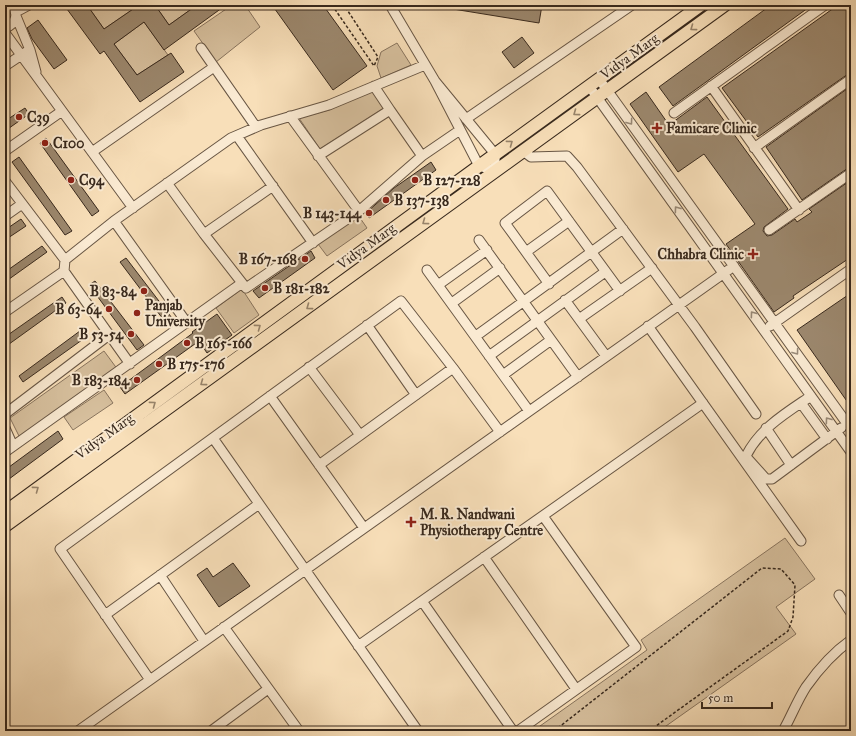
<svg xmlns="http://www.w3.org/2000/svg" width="856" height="736" font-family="'IM FELL Great Primer',serif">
  <rect width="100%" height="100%" fill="#f8dfb9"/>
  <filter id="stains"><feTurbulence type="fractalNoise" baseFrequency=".005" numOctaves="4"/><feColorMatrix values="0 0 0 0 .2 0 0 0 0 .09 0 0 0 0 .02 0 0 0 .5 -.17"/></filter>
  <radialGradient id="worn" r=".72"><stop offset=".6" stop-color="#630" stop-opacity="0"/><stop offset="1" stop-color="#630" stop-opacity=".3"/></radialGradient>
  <path fill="#d7c09e" stroke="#88745e" d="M87 5H139L104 29Z
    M155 5H197L169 25Z
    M232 5H245L260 27 216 62 194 31Z
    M144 22 168 55 137 75 114 44Z
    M397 43 411 65 381 78 377 66 381 52Z
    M372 91 384 108 320 149 299 118 329 110Z
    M358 215 367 228 327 256 318 244Z
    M242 289 259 315 234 333 216 308Z
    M104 351 118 370 20 438 10 418Z
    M104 390 113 403 73 430 64 417Z
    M785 538 815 579 776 607 796 634 659 731H533L647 650 641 640Z"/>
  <path fill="#9c886e" stroke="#38291d" d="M64 5H87L104 29 139 5H155L169 25 197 5H226L164 50 144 22 114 44 137 75 171 53 184 72 140 102 104 51 100 54Z
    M272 5H323L367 66 333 90Z
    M453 5H542L539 23 453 9Z
    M771 5H812L673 106 659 87Z
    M838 5H851V73L848 74 758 137 722 88Z
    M38 20 67 60 54 69 32 39 27 28Z
    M522 37 534 53 514 68 502 52Z
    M851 86V167L848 168 802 200 766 147Z
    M646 92 669 125 707 97 788 209 764 227 763 231 767 236 772 235 795 219 797 222 812 212 809 209 851 180V257L793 296 794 298 774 312 726 244 755 224 704 154 678 172 630 104Z
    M25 108 29 114 5 131V121Z
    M46 138 99 211 92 216 40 143Z
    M19 157 72 231 65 235 12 162Z
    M431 162 436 170 369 218 366 213 394 188Z
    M21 219 26 226 5 240V230Z
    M42 246 47 252 5 282V272Z
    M311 251 315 258 259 298 253 291Z
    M126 258 175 322 169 327 120 262Z
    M95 281 144 345 137 350 89 285Z
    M851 293V407L797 330Z
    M62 297 66 303 5 347V337Z
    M217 314 232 335 207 353 199 341 125 394 120 387 193 333 192 332Z
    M84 328 89 335 23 382 19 376Z
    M58 431 63 439 5 482V470Z
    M233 563 250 586 219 607 197 575 207 568 213 577Z"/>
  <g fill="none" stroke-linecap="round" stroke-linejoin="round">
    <g stroke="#685644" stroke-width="11">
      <path id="minor" d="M390 5 435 81 479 166 495 171V154L435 81
        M16 12 29 5
        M16 16 30 50 36 72
        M5 28C16 24 19 14 12 5
        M5 33 133 208
        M201 48 256 127
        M5 66 26 52
        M599 79 851 429
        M589 86 851 452
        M711 86 799 210
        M390 110 422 156
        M674 113 825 5
        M290 116 359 211
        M466 119 632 5
        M237 136 313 243
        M754 148 851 79
        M5 151 62 111
        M523 151 531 157 567 156 577 167 695 327 756 414
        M92 152 214 67
        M318 156 390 110 374 86
        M5 181 65 260
        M167 183 204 234 246 288 359 211 422 156 460 130
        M5 216 22 204
        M114 221 187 323
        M769 230 851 173
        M204 234 273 186
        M479 240 578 377
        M526 252 569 221
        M427 270 529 411
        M64 271 130 364
        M549 284 505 223 547 191 620 291
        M438 285 487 250
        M565 300 606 356
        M452 303 500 268
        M5 312 64 271 65 260 114 221 231 138 261 125 329 105 425 65
        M579 319 652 268
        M367 325 416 395
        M648 326 801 541
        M770 326 851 269
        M476 336 623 229
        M489 356 605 272
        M309 367 360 435
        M503 375 551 340
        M270 396 364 528
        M801 403 827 439
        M5 414 109 335
        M5 428 13 446
        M766 428 791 465
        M213 438 418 731
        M5 452 242 283
        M746 456C760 428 786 413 811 396
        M748 459 766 479H772L841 428
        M319 465 453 368
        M484 557 576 689
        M160 575 204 641
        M839 595 851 613
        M422 601 513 731
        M105 615 259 504
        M224 627 299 731
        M358 646 703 403
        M150 680 60 549 401 301 453 368 500 432
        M78 731 734 266
        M211 731 268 689
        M518 731 636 647 543 516
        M783 731C791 717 797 701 806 687 818 670 834 652 851 640"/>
    </g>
    <g stroke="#38291d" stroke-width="14">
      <path id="major" d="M5 512 479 166 701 5
        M5 526 725 5"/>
    </g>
    <path stroke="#38291d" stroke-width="1.5" stroke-dasharray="3 2" stroke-linecap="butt" d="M332 5 374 66 378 57 344 5
      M554 731 762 568 781 569 795 585 793 617 788 631 649 731"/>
    <use href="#minor" stroke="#faead2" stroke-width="9"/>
    <use href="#major" stroke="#f8dfb9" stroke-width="12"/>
  </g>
  <defs><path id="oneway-chevron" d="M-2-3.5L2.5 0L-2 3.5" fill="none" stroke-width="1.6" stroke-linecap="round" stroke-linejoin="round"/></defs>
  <g stroke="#98846b">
    <use href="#oneway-chevron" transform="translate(693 28) rotate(144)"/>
    <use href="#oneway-chevron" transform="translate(576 113) rotate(144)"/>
    <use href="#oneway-chevron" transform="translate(510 143) rotate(-36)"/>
    <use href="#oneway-chevron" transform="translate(425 222) rotate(144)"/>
    <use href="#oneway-chevron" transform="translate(309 307) rotate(144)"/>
    <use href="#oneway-chevron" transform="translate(258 327) rotate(-36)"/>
    <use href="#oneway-chevron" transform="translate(203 383) rotate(144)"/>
    <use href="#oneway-chevron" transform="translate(153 404) rotate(-36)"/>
    <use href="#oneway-chevron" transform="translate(36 489) rotate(-36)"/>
  </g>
  <g stroke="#998a78">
    <use href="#oneway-chevron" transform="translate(630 122) rotate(54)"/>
    <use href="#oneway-chevron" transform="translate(677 209) rotate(-126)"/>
    <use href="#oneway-chevron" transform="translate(753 314) rotate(-126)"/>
    <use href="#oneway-chevron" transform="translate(796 352) rotate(54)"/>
    <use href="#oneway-chevron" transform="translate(828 420) rotate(-126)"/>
  </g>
  <g fill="#8f2418" stroke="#faead2" stroke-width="1.5">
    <circle cx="19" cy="117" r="4"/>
    <path d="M655 122h4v4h4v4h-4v4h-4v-4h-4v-4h4z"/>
    <circle cx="45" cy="143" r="4"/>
    <circle cx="71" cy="180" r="4"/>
    <circle cx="415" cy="180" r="4"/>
    <circle cx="386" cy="200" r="4"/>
    <circle cx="369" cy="213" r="4"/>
    <path d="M751 248h4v4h4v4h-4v4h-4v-4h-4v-4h4z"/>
    <circle cx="305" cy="259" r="4"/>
    <circle cx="265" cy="288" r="4"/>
    <circle cx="144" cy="291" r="4"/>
    <circle cx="109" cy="309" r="4"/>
    <circle cx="137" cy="313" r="4"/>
    <circle cx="131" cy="334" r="4"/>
    <circle cx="187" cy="343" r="4"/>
    <circle cx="159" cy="364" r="4"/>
    <circle cx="137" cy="380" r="4"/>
    <path d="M409 516h4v4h4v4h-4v4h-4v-4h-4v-4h4z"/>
  </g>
  <g text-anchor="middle" stroke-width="4" stroke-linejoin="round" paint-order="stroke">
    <g font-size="14" fill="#38291d" stroke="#faead2">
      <text transform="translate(629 56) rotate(-36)" y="5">Vidya Marg</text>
      <text transform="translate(366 246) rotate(-36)" y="5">Vidya Marg</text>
      <text transform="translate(104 436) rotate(-36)" y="5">Vidya Marg</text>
    </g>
    <g font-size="14" font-weight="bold" fill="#38291d" stroke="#faead2" text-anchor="start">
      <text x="27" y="122">C39</text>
      <text x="666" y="133">Famicare Clinic</text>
      <text x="53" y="148">C100</text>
      <text x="79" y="185">C94</text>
      <text x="423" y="185">B 127-128</text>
      <text x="394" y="205">B 137-138</text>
      <text x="361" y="218" text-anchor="end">B 143-144</text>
      <text x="744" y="259" text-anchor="end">Chhabra Clinic</text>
      <text x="297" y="264" text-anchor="end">B 167-168</text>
      <text x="273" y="293">B 181-182</text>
      <text x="136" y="296" text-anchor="end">B 83-84</text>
      <text x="145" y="310">Panjab<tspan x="145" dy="16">University</tspan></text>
      <text x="101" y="314" text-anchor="end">B 63-64</text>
      <text x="123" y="339" text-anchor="end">B 53-54</text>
      <text x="195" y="348">B 165-166</text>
      <text x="167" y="369">B 175-176</text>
      <text x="129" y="385" text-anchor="end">B 183-184</text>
      <text x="420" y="519">M. R. Nandwani<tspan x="420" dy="16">Physiotherapy Centre</tspan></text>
    </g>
  </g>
  <rect width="856" height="736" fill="none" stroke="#f8dfb9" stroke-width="20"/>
  <rect x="6" y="6" width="844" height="724" fill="none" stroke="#38291d" stroke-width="2"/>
  <rect x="10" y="10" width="836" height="716" fill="none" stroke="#38291d"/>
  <path d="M702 702v6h70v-6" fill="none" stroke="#38291d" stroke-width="2"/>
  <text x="708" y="702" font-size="12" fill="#38291d" stroke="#faead2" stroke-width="3" paint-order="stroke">50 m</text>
  <rect width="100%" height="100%" filter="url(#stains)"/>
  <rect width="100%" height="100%" fill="url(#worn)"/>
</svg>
